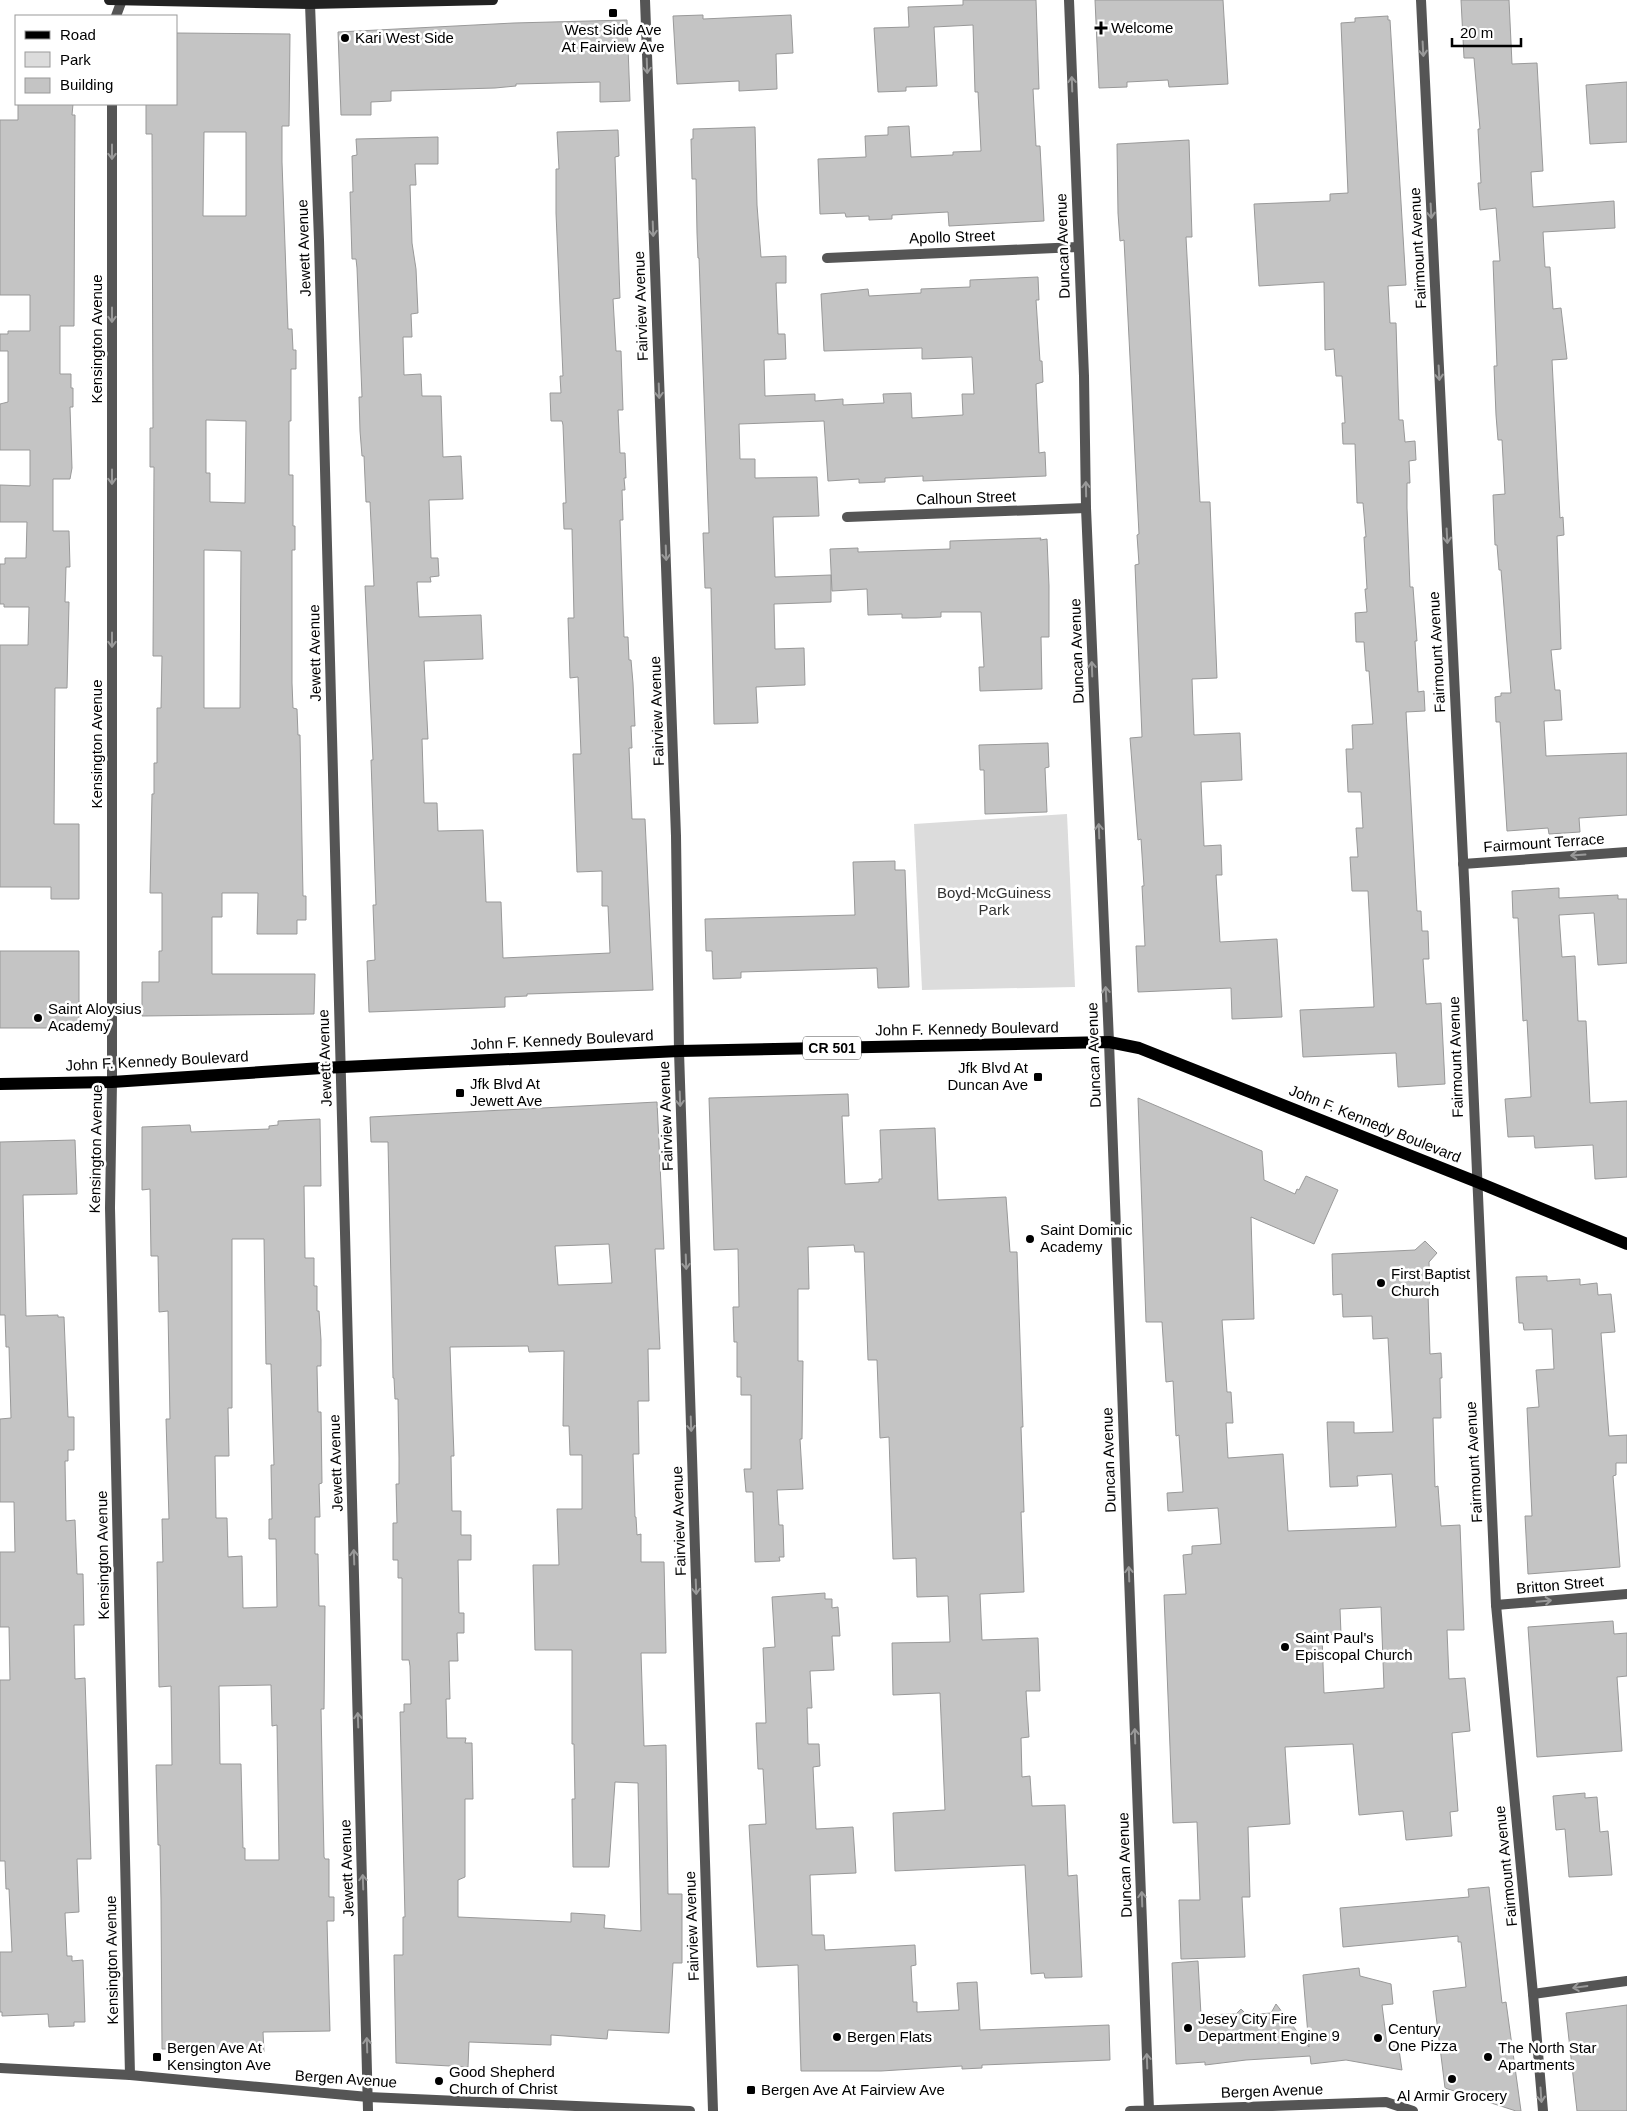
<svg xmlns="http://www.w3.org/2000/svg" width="1627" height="2111" font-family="Helvetica,sans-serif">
  <rect width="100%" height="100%" fill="#fff"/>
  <path fill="#dcdcdc" d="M1067 814 1075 987 922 990 914 824Z"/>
  <path fill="#c4c4c4" stroke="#999" fill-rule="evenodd" d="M963 0H1036L1039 89H1033L1036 146H1040L1044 221 949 226 948 212 892 215V219L869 220V216L846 217 845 213 820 214 818 159 866 157 865 136 888 135V127L909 126 911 157 953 155V152L981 151 978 92H975L973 25 934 27 937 86 906 87V91L878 92 874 28 909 27 908 7 963 5Z
    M1095 0H1223L1228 84 1169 87 1168 80 1127 82V87L1099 88Z
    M1461 0H1509L1512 64 1537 63 1543 171 1531 172 1533 207 1614 201 1615 228 1543 232 1545 267H1550L1553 309 1561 308 1567 359 1552 360 1560 518 1563 517 1564 535 1557 536 1561 649 1551 650 1555 690H1560L1562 720 1544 721 1546 756 1627 753V815L1579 818 1580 832 1549 834 1548 828 1507 831 1500 722H1496L1495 697 1501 696V693H1511L1501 570H1499L1497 545H1495L1493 495 1505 494 1502 440H1498L1496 415 1494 366H1497L1493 261H1500L1496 208 1480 210 1478 183H1481L1478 129H1480L1474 58H1464Z
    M703 15V19L791 15 793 53 776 54 777 89 739 91V81L677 84 673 16Z
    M1388 16V20H1390L1406 285 1388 286 1390 323H1396L1399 420H1403L1405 442 1415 441 1416 460 1409 461 1410 483H1407V508L1410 587H1413L1417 641H1415L1418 692 1424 691 1425 711 1406 712 1417 911H1421L1422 931H1428L1429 959H1423L1426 1004 1441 1003 1445 1084 1398 1087 1396 1053 1303 1057 1300 1010 1374 1007 1368 891H1352L1350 857H1358L1356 828H1363L1361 792H1348L1346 749H1353L1352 725 1373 724 1369 671H1366L1364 642H1356L1355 613 1367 612 1365 589H1367L1364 537H1366L1363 503H1357L1355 444H1343L1342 423H1345L1342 376H1336L1334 349 1325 350 1324 282 1259 286 1254 204 1330 201V194L1348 193 1341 23 1355 22V18Z
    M627 20 630 101 600 102V82L516 84V86L495 88 391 91V101L371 102V115H341L338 32 514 23Z
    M176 33 290 34 289 126H282V162L288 329H292L293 350H296V369H291V421H289V475H293V526H295V550H292V683L293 708 297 709 298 735H300L303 896H306V920H297V934H257L258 893H222V917H212V974H315L314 1014 142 1016V982H159V951H162V893H150L152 794H154V763H157V708H161L162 656H153L154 467H150V428H153L152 134H146V104H176ZM204 132H246V216H203ZM206 420 246 421 245 503 210 502V473H206ZM204 550 241 551 240 708H204Z
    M1627 82V142L1590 144 1586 85Z
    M18 104H73L72 115H75L74 326H60V374H71V388H73V407H70L72 468 70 479H53V531H69L70 567H66L65 602H69L67 688H55L54 824H79V899H51V887H0V645H28L29 607H4V604H0V564H5V558H26L27 522H0V485L30 486V450H0V404L8 402V351H0V334H8V331H30V295H0V120H18Z
    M755 127 757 205 761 257 786 256V283H776L778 334H785L786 359 764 360 765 396 815 394V401L843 399V405L884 403 883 394 911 393 912 418 963 415 962 394H974L972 357 922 359V348L824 351 821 294 868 289 869 296 921 293V289L970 287V280L1038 277 1039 300H1036L1040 361H1042L1043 382 1036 384 1039 453 1045 452 1046 476 923 481V476L885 478V482L859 483V479L828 481 824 421 739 424 740 459H755V478L817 477 819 516 773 517 775 577 831 575V602L774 604 775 649 804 648 805 685 756 687 758 723 714 724 711 588H705L703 533H709L699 258H698L697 233 696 179H692L691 139H693V129Z
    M618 130 619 156 615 157 620 298 613 299 616 351H621L623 410H618L620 453H625L626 478H624L625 490H622L623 520H620L623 609 624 637H628L629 660H631L633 683 635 726H631L632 748H629L632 819H645L653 990 527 994V996L505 997V1007L369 1012 367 961 375 960 373 905H376L371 760H373L365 586H374L370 502H366L364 456H362L360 431 359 397H362L357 268 356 259H352L350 192H353L352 156 357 155 356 139 438 137V164H415L416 185H410L412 243 416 269 418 313 411 314 412 337H403L404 375 421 374 422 396H441L443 457 461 456 463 499 429 500 431 558H438L439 576 430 577 431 582H417L419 617 481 615 483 659 424 661 428 739H422L424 803H437L438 831 483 830 486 902H501L503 958 610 953 608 906H602V871L577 872 573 754H581L578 677 570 678 568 618H574L572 529H564L563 503H566L563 425 562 421H551L550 393H561L560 376H563L556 213V169H559L557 132Z
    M1189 140 1192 237H1186L1200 502H1210L1217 678 1192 679 1194 735 1240 733 1242 780 1201 782 1204 846 1221 845 1222 875H1216L1220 942 1277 939 1282 1017 1232 1019 1231 988 1138 992 1136 946H1145L1142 886H1144L1141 839 1138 840 1130 738 1142 737 1135 565 1139 564 1137 535 1139 534 1124 240 1120 241 1118 213 1117 144Z
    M1041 538 1040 540 1047 539 1049 586V637H1041L1042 689 980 691 979 667H984L981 612H941V617L916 618H902V614L868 615 867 589 832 591 830 549 858 548V552L950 549V541Z
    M1048 743 1049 767 1045 768 1047 812 985 814 984 770H980L979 745Z
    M895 861V870H905L909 987 878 988 877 968 741 972V978L713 979 712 951H706L705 919 855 915 853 862Z
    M1559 888V898L1618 895V899H1627V963L1598 965 1594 913 1559 915 1562 957 1575 956 1578 1021H1586L1590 1103 1627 1101V1177L1595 1179 1593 1145 1535 1148 1534 1136 1508 1137 1505 1099 1531 1097 1527 1020 1523 1021 1518 918H1513L1512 891Z
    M0 951H79V1028H0Z
    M848 1094 849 1116H842L845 1184 879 1182V1179H882L880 1130 935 1128 938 1200 1006 1197 1010 1252H1017L1023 1427H1021L1024 1512H1021L1024 1592 980 1594 982 1640 1038 1638 1040 1691H1026L1029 1737 1021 1738 1022 1777 1030 1776 1032 1806 1065 1805 1068 1876 1077 1875 1082 1977 1045 1978 1044 1973 1031 1974 1025 1865 895 1871 893 1813 945 1810 940 1693 893 1695 892 1643 950 1642 948 1596 917 1597 916 1558 893 1559 889 1437 880 1438 877 1360H868L864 1252H855L854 1245 808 1247 809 1289H798V1361H803L802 1439H800L803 1489 777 1490 779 1525H783L784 1557H779L780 1561 755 1562 753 1492H746L744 1469H751V1395H741V1377H737V1342H734L733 1307H739L738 1249 714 1250 709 1098Z
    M1138 1098 1262 1151 1264 1180 1295 1194 1297 1189 1299 1190 1306 1176 1338 1190 1314 1244 1251 1217 1254 1319 1222 1320 1227 1392H1231L1233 1423H1226L1228 1458 1283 1454 1288 1531 1396 1527 1392 1474 1357 1476 1358 1486 1330 1487 1327 1422H1354V1433L1393 1432 1388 1338 1373 1339 1372 1316 1343 1317 1342 1294 1333 1295 1332 1254 1415 1250 1425 1241 1437 1253 1429 1262 1430 1294H1428L1430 1354 1441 1353 1442 1378H1440L1441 1418H1433L1435 1487 1438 1486 1441 1526 1460 1525 1464 1630H1447L1449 1679 1465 1678 1470 1731 1452 1733 1458 1811 1450 1812 1452 1836 1406 1840 1403 1811 1359 1815 1353 1744 1285 1747 1290 1824 1248 1827 1250 1897H1242L1245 1957 1181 1959 1179 1900H1200L1197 1822 1173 1823 1164 1595 1186 1594 1183 1555 1192 1554V1546L1221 1544 1218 1508 1168 1511 1167 1493 1183 1492 1179 1435 1176 1436 1173 1381 1166 1382 1162 1322H1146ZM1381 1607 1384 1688 1324 1693 1322 1635 1341 1634 1340 1609Z
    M657 1102 664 1249H655L660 1349H648L649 1401H638L639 1454H633L635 1517H636L637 1535 641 1534V1562H664L666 1653H641L644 1746 666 1745 668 1894H682V1963H673L669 2033 608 2030 607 2039 551 2035V2045L469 2042 468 2067 396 2063 394 1955H403V1917H405L400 1712H404V1704H411L410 1666 409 1660H402V1578H398V1560H393V1523H397L396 1484H399V1458L398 1399H395L394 1378H393L388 1142H371L370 1117ZM609 1244 612 1283 558 1285 555 1246ZM528 1346 529 1352 564 1351 563 1426H569L570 1455H582V1509H557L559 1565H533L535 1650H572V1744H574L575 1799H572L573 1867H609L615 1782 638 1783 641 1931 604 1928 605 1915 571 1913V1922L458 1917V1880L465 1877V1799H473L472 1743H465L466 1738H447L446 1699H450L449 1661H458L457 1633H464V1613H459L458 1560H471V1535H461V1511H452L451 1456H454L450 1347Z
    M320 1119 321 1186H304L305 1258H314V1286H317V1311H319L321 1340V1366H317V1368L318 1412H321L322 1483 319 1484 320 1517H315V1554H318L319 1606H325L324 1709H321L324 1857 325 1859H329V1897H334V1921H327L330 2031 263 2032 264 2052H208V2049H162L161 1900 160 1845H158L156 1765H172L171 1686 159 1687 157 1562H163L162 1519H169L166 1419H170L168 1311 159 1312 158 1256H151L150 1189 142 1190V1127L190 1125 191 1132 269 1129V1126L278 1125V1121ZM232 1239H264L266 1364H271L274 1465H271L272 1519H269V1539H276L277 1607 243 1608 242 1556 228 1557 227 1518H216L215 1456H229L228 1408H232ZM271 1685 272 1726 277 1725 279 1860H245V1848H243L241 1764H220L219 1686Z
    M75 1140 77 1194 23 1195 26 1316 58 1315V1317H64L68 1417H74V1450H68V1461H65L66 1521 75 1520 77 1574H83L84 1625H74L75 1679 85 1678 91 1859H77L79 1912 65 1913 67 1956H72V1961L83 1960 85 2022H74V2026L49 2027 48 2014 2 2016V2012H0V1952H12L9 1889H6L5 1861H0V1680H10L9 1627H0V1552H15L14 1502H0V1419L11 1418 9 1347H6L5 1315H0V1142Z
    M1547 1276V1281L1580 1279V1285L1597 1283 1598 1295 1611 1294 1615 1332 1601 1333 1609 1436 1627 1435V1463H1616V1475L1613 1476 1620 1567 1528 1574 1525 1516H1532L1527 1408 1539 1407 1536 1370 1554 1369 1552 1329 1524 1330 1523 1323H1519L1516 1277Z
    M825 1593V1599H832V1608L838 1607 840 1636H832L834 1670 810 1671 812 1708H807L808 1744H819L820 1766 813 1767 816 1829 853 1827 856 1873 810 1875 812 1935H824L825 1950 915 1945 916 1965 911 1966 913 2002H917V2012L959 2010 957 1983 977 1982 980 2030 1109 2025 1110 2060 982 2065V2068L962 2069V2066L881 2071H801L798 1965 757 1967 749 1825 766 1824 763 1769H758L756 1723H766L763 1648 775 1647 772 1597Z
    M1613 1621 1614 1634 1627 1633V1676L1617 1677 1622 1751 1537 1757 1528 1627Z
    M1585 1793V1798L1597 1797 1600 1832 1608 1831 1612 1875 1569 1877 1565 1829 1556 1830 1553 1796Z
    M1489 1887 1502 2003 1506 2002 1521 2111H1516L1445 2088 1433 1991 1466 1987 1461 1942H1458V1936L1343 1947 1340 1908 1469 1897 1468 1889Z
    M1198 1961 1201 2015 1236 2014 1241 2009 1247 2015 1271 2013 1276 2004 1309 2047 1303 1975 1359 1968 1360 1976 1391 1984 1393 2004 1382 2005 1387 2045 1398 2043 1402 2070 1346 2060 1311 2064 1310 2056 1246 2060 1205 2065V2062L1176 2064 1172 1963Z
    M1627 2005V2111H1577L1566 2013Z"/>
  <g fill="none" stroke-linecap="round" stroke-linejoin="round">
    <path stroke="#555" stroke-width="10" d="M645 0 676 836 679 1051 713 2111
      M310 4 319 240 368 2111
      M116 16 122 0
      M112 104V1082L110 1208 130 2075
      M827 258 1078 247
      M847 517 1086 508
      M1463 864 1627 852
      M1496 1605 1627 1594
      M1533 1994 1627 1981"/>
    <path stroke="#555" stroke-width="10" d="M1069 0 1084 376 1086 508 1109 1042 1149 2110
      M1421 0 1465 899 1496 1605 1533 1994 1543 2111
      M0 2068 130 2075 368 2097 690 2111
      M1130 2111 1386 2102 1413 2111"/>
    <path stroke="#222" stroke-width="10" d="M109 0 310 4 493 0"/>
    <path stroke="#000" stroke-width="12" d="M0 1084 112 1082 322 1068 679 1051 1109 1042 1139 1048 1477 1182 1627 1244"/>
  </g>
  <defs><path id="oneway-shaft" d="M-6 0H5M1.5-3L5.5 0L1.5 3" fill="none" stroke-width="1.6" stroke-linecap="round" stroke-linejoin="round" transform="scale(1.25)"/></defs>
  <g stroke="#999">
    <use href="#oneway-shaft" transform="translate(1423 49) rotate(87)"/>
    <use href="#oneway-shaft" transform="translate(647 66) rotate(88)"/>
    <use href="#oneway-shaft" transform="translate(1072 84) rotate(-92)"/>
    <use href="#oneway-shaft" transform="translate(112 152) rotate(90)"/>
    <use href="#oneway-shaft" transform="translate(1431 211) rotate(87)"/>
    <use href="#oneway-shaft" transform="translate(653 229) rotate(88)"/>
    <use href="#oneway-shaft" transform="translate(112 315) rotate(90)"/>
    <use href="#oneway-shaft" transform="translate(1439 373) rotate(87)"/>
    <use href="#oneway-shaft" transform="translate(659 391) rotate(88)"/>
    <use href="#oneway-shaft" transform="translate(112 477) rotate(90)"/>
    <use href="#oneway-shaft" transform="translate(1086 489) rotate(-91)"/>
    <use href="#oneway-shaft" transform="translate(1447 536) rotate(87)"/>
    <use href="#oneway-shaft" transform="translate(666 553) rotate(88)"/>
    <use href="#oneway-shaft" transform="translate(112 640) rotate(90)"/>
    <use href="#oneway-shaft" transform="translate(1092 669) rotate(-92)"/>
    <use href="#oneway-shaft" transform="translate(1099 831) rotate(-92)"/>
    <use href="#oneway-shaft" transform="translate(1578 855) rotate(176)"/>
    <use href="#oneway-shaft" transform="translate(1106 994) rotate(-93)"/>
    <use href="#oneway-shaft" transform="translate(680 1099) rotate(88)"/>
    <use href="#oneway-shaft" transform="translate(686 1262) rotate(88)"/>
    <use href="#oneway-shaft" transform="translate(691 1424) rotate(88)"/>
    <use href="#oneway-shaft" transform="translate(354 1557) rotate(-92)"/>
    <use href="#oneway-shaft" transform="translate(1129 1574) rotate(-92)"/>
    <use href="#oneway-shaft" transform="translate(696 1587) rotate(88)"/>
    <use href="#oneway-shaft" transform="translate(1544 1601) rotate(-5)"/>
    <use href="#oneway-shaft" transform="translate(358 1720) rotate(-92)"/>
    <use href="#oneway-shaft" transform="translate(1135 1736) rotate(-92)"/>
    <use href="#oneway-shaft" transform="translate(363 1882) rotate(-92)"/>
    <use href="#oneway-shaft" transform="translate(1142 1899) rotate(-92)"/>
    <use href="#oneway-shaft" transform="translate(1580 1987) rotate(172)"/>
    <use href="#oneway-shaft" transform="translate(367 2045) rotate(-92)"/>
    <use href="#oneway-shaft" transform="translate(1147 2061) rotate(-92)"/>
    <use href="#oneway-shaft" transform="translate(1541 2095) rotate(86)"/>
  </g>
  <g fill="#000" stroke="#fff" stroke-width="2">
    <rect x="608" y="8" width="10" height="10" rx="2.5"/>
    <path d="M1098.5 20.5h5v5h5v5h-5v5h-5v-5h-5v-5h5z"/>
    <circle cx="345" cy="38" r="5"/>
    <circle cx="38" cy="1018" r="5"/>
    <rect x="1033" y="1072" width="10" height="10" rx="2.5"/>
    <rect x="455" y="1088" width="10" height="10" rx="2.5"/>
    <circle cx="1030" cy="1239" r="5"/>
    <circle cx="1381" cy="1283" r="5"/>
    <circle cx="1285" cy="1647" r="5"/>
    <circle cx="1188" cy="2028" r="5"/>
    <circle cx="837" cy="2037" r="5"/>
    <circle cx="1378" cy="2038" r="5"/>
    <rect x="152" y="2052" width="10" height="10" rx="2.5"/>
    <circle cx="1488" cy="2057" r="5"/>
    <circle cx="1452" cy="2079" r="5"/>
    <circle cx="439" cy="2081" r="5"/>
    <rect x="746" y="2085" width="10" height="10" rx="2.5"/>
  </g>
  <g text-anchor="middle" stroke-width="5" stroke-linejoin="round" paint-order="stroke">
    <rect fill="#fff" stroke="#4c4c4c" stroke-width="1" x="803" y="1036.5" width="58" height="23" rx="4"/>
    <g font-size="14" font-weight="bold" fill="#000">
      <text x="832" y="1053">CR 501</text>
    </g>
    <g font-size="15" fill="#000" stroke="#fff" text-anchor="start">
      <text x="1111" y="33">Welcome</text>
      <text x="613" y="35" text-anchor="middle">West Side Ave<tspan x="613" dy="17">At Fairview Ave</tspan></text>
      <text x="355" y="43">Kari West Side</text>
      <text x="48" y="1014">Saint Aloysius<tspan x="48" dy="17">Academy</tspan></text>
      <text x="1028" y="1073" text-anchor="end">Jfk Blvd At<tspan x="1028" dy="17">Duncan Ave</tspan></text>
      <text x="470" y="1089">Jfk Blvd At<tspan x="470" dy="17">Jewett Ave</tspan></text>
      <text x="1040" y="1235">Saint Dominic<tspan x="1040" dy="17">Academy</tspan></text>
      <text x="1391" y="1279">First Baptist<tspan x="1391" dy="17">Church</tspan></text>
      <text x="1295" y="1643">Saint Paul's<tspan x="1295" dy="17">Episcopal Church</tspan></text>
      <text x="1198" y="2024">Jesey City Fire<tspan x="1198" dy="17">Department Engine 9</tspan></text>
      <text x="1388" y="2034">Century<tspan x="1388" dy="17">One Pizza</tspan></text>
      <text x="847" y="2042">Bergen Flats</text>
      <text x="167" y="2053">Bergen Ave At<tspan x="167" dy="17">Kensington Ave</tspan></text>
      <text x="1498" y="2053">The North Star<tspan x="1498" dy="17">Apartments</tspan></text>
      <text x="449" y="2077">Good Shepherd<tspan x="449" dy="17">Church of Christ</tspan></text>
      <text x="761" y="2095">Bergen Ave At Fairview Ave</text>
      <text x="1452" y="2101" text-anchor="middle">Al Armir Grocery</text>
    </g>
    <g font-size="15" fill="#000" stroke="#fff">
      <text transform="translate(952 237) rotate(-2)" y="5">Apollo Street</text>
      <text transform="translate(1063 246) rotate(-92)" y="5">Duncan Avenue</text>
      <text transform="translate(304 248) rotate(-92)" y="5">Jewett Avenue</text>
      <text transform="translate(1418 248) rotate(-93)" y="5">Fairmount Avenue</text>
      <text transform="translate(641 306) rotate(-92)" y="5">Fairview Avenue</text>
      <text transform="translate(97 339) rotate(-90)" y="5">Kensington Avenue</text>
      <text transform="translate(966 498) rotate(-2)" y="5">Calhoun Street</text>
      <text transform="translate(1077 651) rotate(-92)" y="5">Duncan Avenue</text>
      <text transform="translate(1437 652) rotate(-93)" y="5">Fairmount Avenue</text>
      <text transform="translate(315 653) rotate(-91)" y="5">Jewett Avenue</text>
      <text transform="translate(657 711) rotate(-92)" y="5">Fairview Avenue</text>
      <text transform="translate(97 744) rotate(-90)" y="5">Kensington Avenue</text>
      <text transform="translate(1544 843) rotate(-4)" y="5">Fairmount Terrace</text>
      <text transform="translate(967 1029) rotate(-1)" y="5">John F. Kennedy Boulevard</text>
      <text transform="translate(562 1040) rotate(-3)" y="5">John F. Kennedy Boulevard</text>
      <text transform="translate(1094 1055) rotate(-92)" y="5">Duncan Avenue</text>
      <text transform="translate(1456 1057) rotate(-92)" y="5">Fairmount Avenue</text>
      <text transform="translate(325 1058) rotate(-92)" y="5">Jewett Avenue</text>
      <text transform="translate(157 1061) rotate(-3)" y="5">John F. Kennedy Boulevard</text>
      <text transform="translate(666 1116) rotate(-92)" y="5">Fairview Avenue</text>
      <text transform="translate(1375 1124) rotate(22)" y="5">John F. Kennedy Boulevard</text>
      <text transform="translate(96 1149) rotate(-89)" y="5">Kensington Avenue</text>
      <text transform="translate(1109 1460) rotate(-92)" y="5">Duncan Avenue</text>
      <text transform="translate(1474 1462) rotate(-93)" y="5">Fairmount Avenue</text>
      <text transform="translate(336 1463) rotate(-92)" y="5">Jewett Avenue</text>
      <text transform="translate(679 1521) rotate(-92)" y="5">Fairview Avenue</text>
      <text transform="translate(103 1555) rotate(-91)" y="5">Kensington Avenue</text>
      <text transform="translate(1560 1585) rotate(-5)" y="5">Britton Street</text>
      <text transform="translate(1125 1865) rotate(-92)" y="5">Duncan Avenue</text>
      <text transform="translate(1506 1866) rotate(-96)" y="5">Fairmount Avenue</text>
      <text transform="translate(347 1868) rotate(-92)" y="5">Jewett Avenue</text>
      <text transform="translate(692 1926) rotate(-92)" y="5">Fairview Avenue</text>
      <text transform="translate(112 1960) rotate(-91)" y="5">Kensington Avenue</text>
      <text transform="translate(346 2079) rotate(4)" y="5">Bergen Avenue</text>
      <text transform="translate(1272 2091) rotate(-2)" y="5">Bergen Avenue</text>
    </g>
    <g font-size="15" fill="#333" stroke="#fff">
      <text x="994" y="898">Boyd-McGuiness<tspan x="994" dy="17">Park</tspan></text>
    </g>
  </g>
  <rect x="15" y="15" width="162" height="90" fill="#ffffff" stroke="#999999"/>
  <rect x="25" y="31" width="25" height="8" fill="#000000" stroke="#999999"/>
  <text x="60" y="40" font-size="15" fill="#000000">Road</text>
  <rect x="25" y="52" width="25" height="15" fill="#dcdcdc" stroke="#999999"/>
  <text x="60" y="65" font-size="15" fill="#000000">Park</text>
  <rect x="25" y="78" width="25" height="15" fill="#c4c4c4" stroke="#999999"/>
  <text x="60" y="90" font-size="15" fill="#000000">Building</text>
  <path d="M1452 38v8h69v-8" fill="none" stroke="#000000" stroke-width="2.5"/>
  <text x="1460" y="38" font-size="15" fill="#000000" stroke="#ffffff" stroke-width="4" paint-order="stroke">20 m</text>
</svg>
